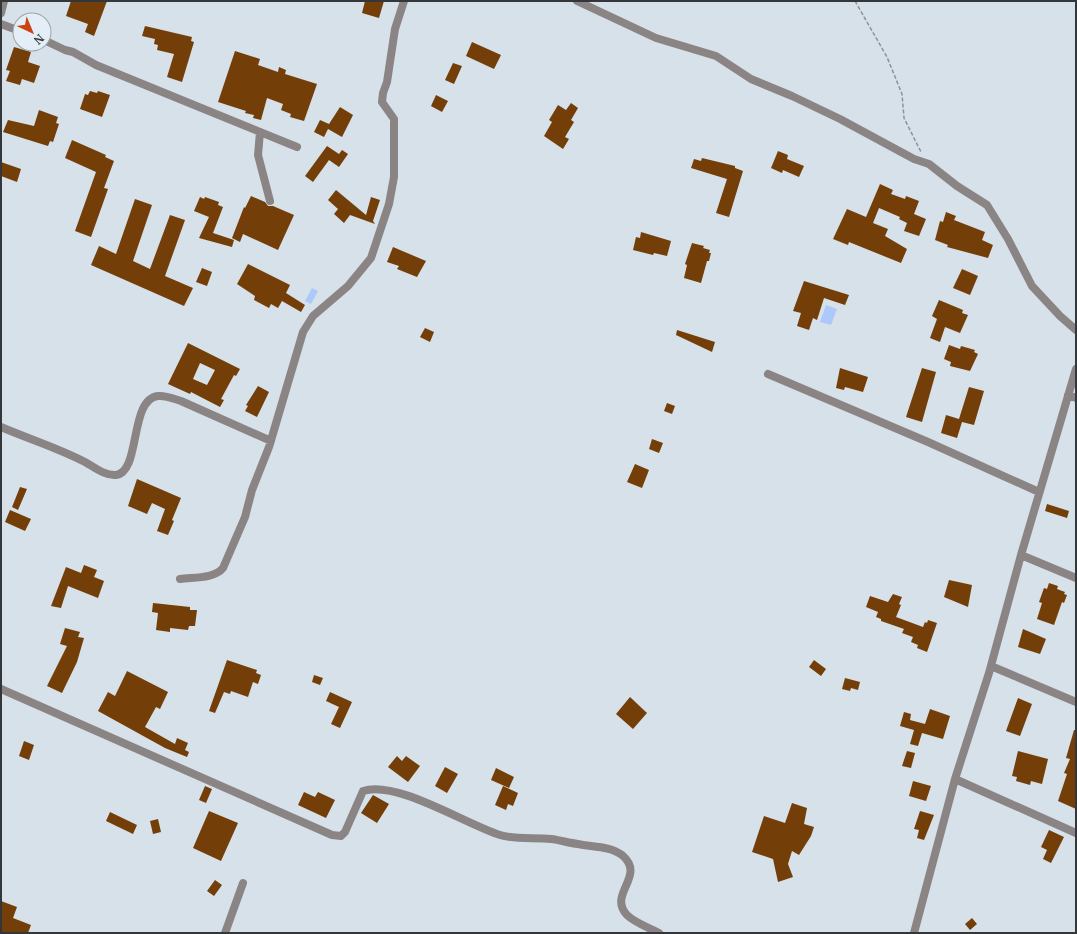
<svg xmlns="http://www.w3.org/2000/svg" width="1077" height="934" font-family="Merriweather,serif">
  <rect width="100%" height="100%" fill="#d6e1e9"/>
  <path fill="#adc8fa" d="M312 288 318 291 311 304 305 301Z
    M826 305 837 309 831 325 820 322Z"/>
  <path fill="#743e09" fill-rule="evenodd" d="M71 1H107L94 36 85 32 88 24 66 16Z
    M365 1H384L379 18 362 13Z
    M145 26 192 37 191 41 194 42 182 82 167 77 174 54 157 50 158 45 154 44 155 39 142 36Z
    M472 42 501 55 494 69 466 56Z
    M14 47 31 52 28 62 40 66 34 83 22 79 20 85 6 81 10 71 6 70Z
    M235 51 260 59 258 65 278 72 279 67 286 70 285 74 317 84 304 121 290 117 291 114 281 110 283 104 267 98 261 120 253 118 254 115 245 113 246 111 218 102Z
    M453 63 462 66 454 84 445 80Z
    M90 91 97 93 98 91 110 95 102 117 80 109 85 94 88 95Z
    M436 95 448 101 442 112 431 106Z
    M571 103 578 108 571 120 574 122 565 137 569 139 563 149 544 136 552 122 549 120 558 105 566 110Z
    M340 107 353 115 342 137 328 129 324 137 314 132 320 120 329 124Z
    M39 110 58 117 56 123 59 124 53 142 50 141 48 146 3 132 8 120 34 126Z
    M72 140 106 155 105 157 114 161 104 188 108 189 91 237 75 231 96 172 65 158Z
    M327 146 339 154 342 150 348 154 339 167 329 160 313 182 305 176Z
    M778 151 788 155 787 159 804 166 799 177 783 170 782 173 771 168Z
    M702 158 735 166V168L743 171 729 217 716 213 727 179 691 168 694 159 701 161Z
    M1 162 21 169 17 182 1 176Z
    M880 184 893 190 891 194 905 199 906 196 919 201 914 214 926 219 919 236 904 231 907 223 899 219 900 217 879 208 873 223 888 229 885 236 907 249 901 263 849 242 848 245 833 239 847 209 866 217Z
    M336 190 366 215 371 197 380 200 373 221 375 224 350 215 344 223 334 214 338 209 328 200Z
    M251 196 265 202 268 206H273L294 215 278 250 243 234 240 242 232 238 244 207 245 208Z
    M200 197 204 199 205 197 219 202 218 205 223 207 213 233 234 240 232 247 199 238 209 217 194 211Z
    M135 199 152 205 133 261 150 269 170 215 185 220 165 276 193 288 184 306 91 265 99 246 116 254Z
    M946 212 956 216 954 220 985 232 982 240 993 245 988 258 947 247 948 245 935 240 940 221 943 222Z
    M641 232 671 241 667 256 654 253 653 255 633 250 636 237 640 238Z
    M692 243 704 246 703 248 710 250 709 253H711L709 261H707L701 283 684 278 687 265 685 264Z
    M393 247 426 261 417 277 397 269 399 266 387 262Z
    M248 264 290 285 286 293 305 305 301 312 282 301 278 308 271 304 269 308 254 300 255 296 237 284Z
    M202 268 212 272 207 286 196 282Z
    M962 269 978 276 970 295 953 288Z
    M804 281 849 295 845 305 824 298 817 320 813 318 809 330 797 326 801 313 793 311Z
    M939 300 963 310 962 313 968 315 960 333 945 327 940 342 930 338 937 319 932 316Z
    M425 328 434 332 430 342 420 337Z
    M677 330 715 342 712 352 676 335Z
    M188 343 240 369 236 376 234 375 221 399 224 400 220 407 191 392 190 394 168 384ZM200 363 215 370 207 385 193 379Z
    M949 345 960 349 961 346 975 350 974 352 978 354 970 371 950 366 951 362 944 359Z
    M840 368 868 377 863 392 845 387 844 390 836 388Z
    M922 368 936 372 922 422 906 417Z
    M258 386 269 392 257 417 245 411 248 406 246 405Z
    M969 387 984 391 974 425 962 422 957 438 941 433 946 415 959 419Z
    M667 403 675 406 672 414 664 411Z
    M652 439 663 443 659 453 649 449Z
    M635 464 649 470 642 488 627 482Z
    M137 479 181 498 172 520 174 521 168 535 157 531 165 509 152 503 147 514 128 506Z
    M20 487 27 489 18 510 12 507Z
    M1047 504 1069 511 1067 518 1045 511Z
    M10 510 31 519 25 531 5 522Z
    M84 565 97 570 94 577 104 581 98 598 68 586 61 608 51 606 66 567 81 573Z
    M949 580 972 585 968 607 944 597Z
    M1049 583 1058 586 1057 589 1065 592 1064 594 1067 595 1064 603 1062 602 1054 625 1037 619 1042 603 1039 602 1044 588 1047 589Z
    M893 594 902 597 899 604 901 605 896 617 923 627 925 622 927 623 928 620 937 623 927 652 917 648 918 645 911 642 913 637 902 633 904 629 881 621V619L876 617 878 612 866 607 870 596 888 602Z
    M153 603 190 607V610H197L195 626H189L188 630 170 628V632L156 630 158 613 152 612Z
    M65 628 80 632 78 637 84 638 77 662 62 693 47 686 67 646 60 644Z
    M1023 629 1046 639 1040 654 1018 647Z
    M227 660 257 670 256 673 261 675 258 684 253 682 248 697 231 691 230 694 224 692 215 713 209 711Z
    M814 660 826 669 821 676 809 667Z
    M127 671 168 692 160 709 156 707 145 727 175 744 177 738 188 743 185 750 189 752 187 757 165 748 98 711 108 692 115 696Z
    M314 675 323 678 320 685 312 682Z
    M845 678 860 682 858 690 851 688 850 691 842 689Z
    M330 692 352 702 340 728 331 724 339 707 326 701Z
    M630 697 647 713 633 729 616 714Z
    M1018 698 1032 704 1020 736 1006 731Z
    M930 709 950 716 943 739 922 733 918 746 910 744 914 730 900 726 904 712 911 714 910 720 925 724Z
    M1074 730H1076V809L1058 801 1067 774 1064 773 1070 759 1066 758Z
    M24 741 34 745 29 760 19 756Z
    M907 751 915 753 911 768 902 766Z
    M1018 751 1048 759 1042 784 1031 781 1030 785 1016 781 1017 777 1012 776Z
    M397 756 402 761 406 756 420 766 408 782 388 767Z
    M445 767 458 774 447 793 435 786Z
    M496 768 514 777 509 788 491 780Z
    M913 781 931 786 926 801 909 796Z
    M205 786 212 789 206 803 199 800Z
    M503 786 518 793 513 806 508 804 506 810 495 805Z
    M304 792 315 797 318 792 335 800 326 818 298 805Z
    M373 795 389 804 377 823 361 813Z
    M792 803 807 808 804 824 814 827 811 836 799 855 792 851 788 864 793 877 778 882 773 859 752 852 764 816 785 823Z
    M209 811 238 823 221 861 193 848Z
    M920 811 934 815 924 840 917 838 919 830 914 829Z
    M110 812 137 825 133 834 106 821Z
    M158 819 161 832 153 834 150 821Z
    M1049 830 1064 837 1051 863 1043 859 1047 850 1041 847Z
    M215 880 222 885 214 896 207 891Z
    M1 901 17 907 13 918 31 925 28 933H1Z
    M972 918 977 924 970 930 965 924Z"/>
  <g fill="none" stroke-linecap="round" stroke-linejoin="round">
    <path stroke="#8c9499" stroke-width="1.5" stroke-dasharray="4 2" stroke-linecap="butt" d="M855 1 887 57 902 94 904 118 921 152"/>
    <path stroke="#8a8485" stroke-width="8" d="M577 1 656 38 716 56 751 79 792 96 840 119 914 159 929 164 957 186 987 205 1008 239 1032 286 1060 316 1076 330
      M1 13 4 1
      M1 24 20 31
      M44 40 65 50 73 52 96 65 297 147
      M260 132 258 155 270 201
      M768 374 928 442 1039 492
      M1068 395 1076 398
      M1 427C29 439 58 448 85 462 94 467 105 476 116 475 141 472 129 399 158 396 166 395 174 399 181 401L271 441
      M1021 555 1076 578
      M180 579C193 577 214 579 223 568L245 517 252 490 269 447 303 332 313 316 348 286 371 258 389 204 394 177V119L382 102 383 93 387 82 395 29 404 1
      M991 666 1076 702
      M1 689 332 835 341 836 345 832 363 791C397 780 465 824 500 835 516 840 535 837 551 839 560 840 569 843 578 844 592 847 610 846 622 855 647 876 607 894 627 915 635 923 650 928 659 933
      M955 779 1076 833
      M225 933 243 883
      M914 933 955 779 989 673 1021 555 1076 369"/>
  </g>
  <rect width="1077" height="934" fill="none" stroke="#33373a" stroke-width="4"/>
  <g transform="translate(32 32) rotate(136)"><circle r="19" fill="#e4eef6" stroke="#9da5ab"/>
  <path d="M0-3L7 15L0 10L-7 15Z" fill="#cb4313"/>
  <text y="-6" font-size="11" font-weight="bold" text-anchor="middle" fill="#33373a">N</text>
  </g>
</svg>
